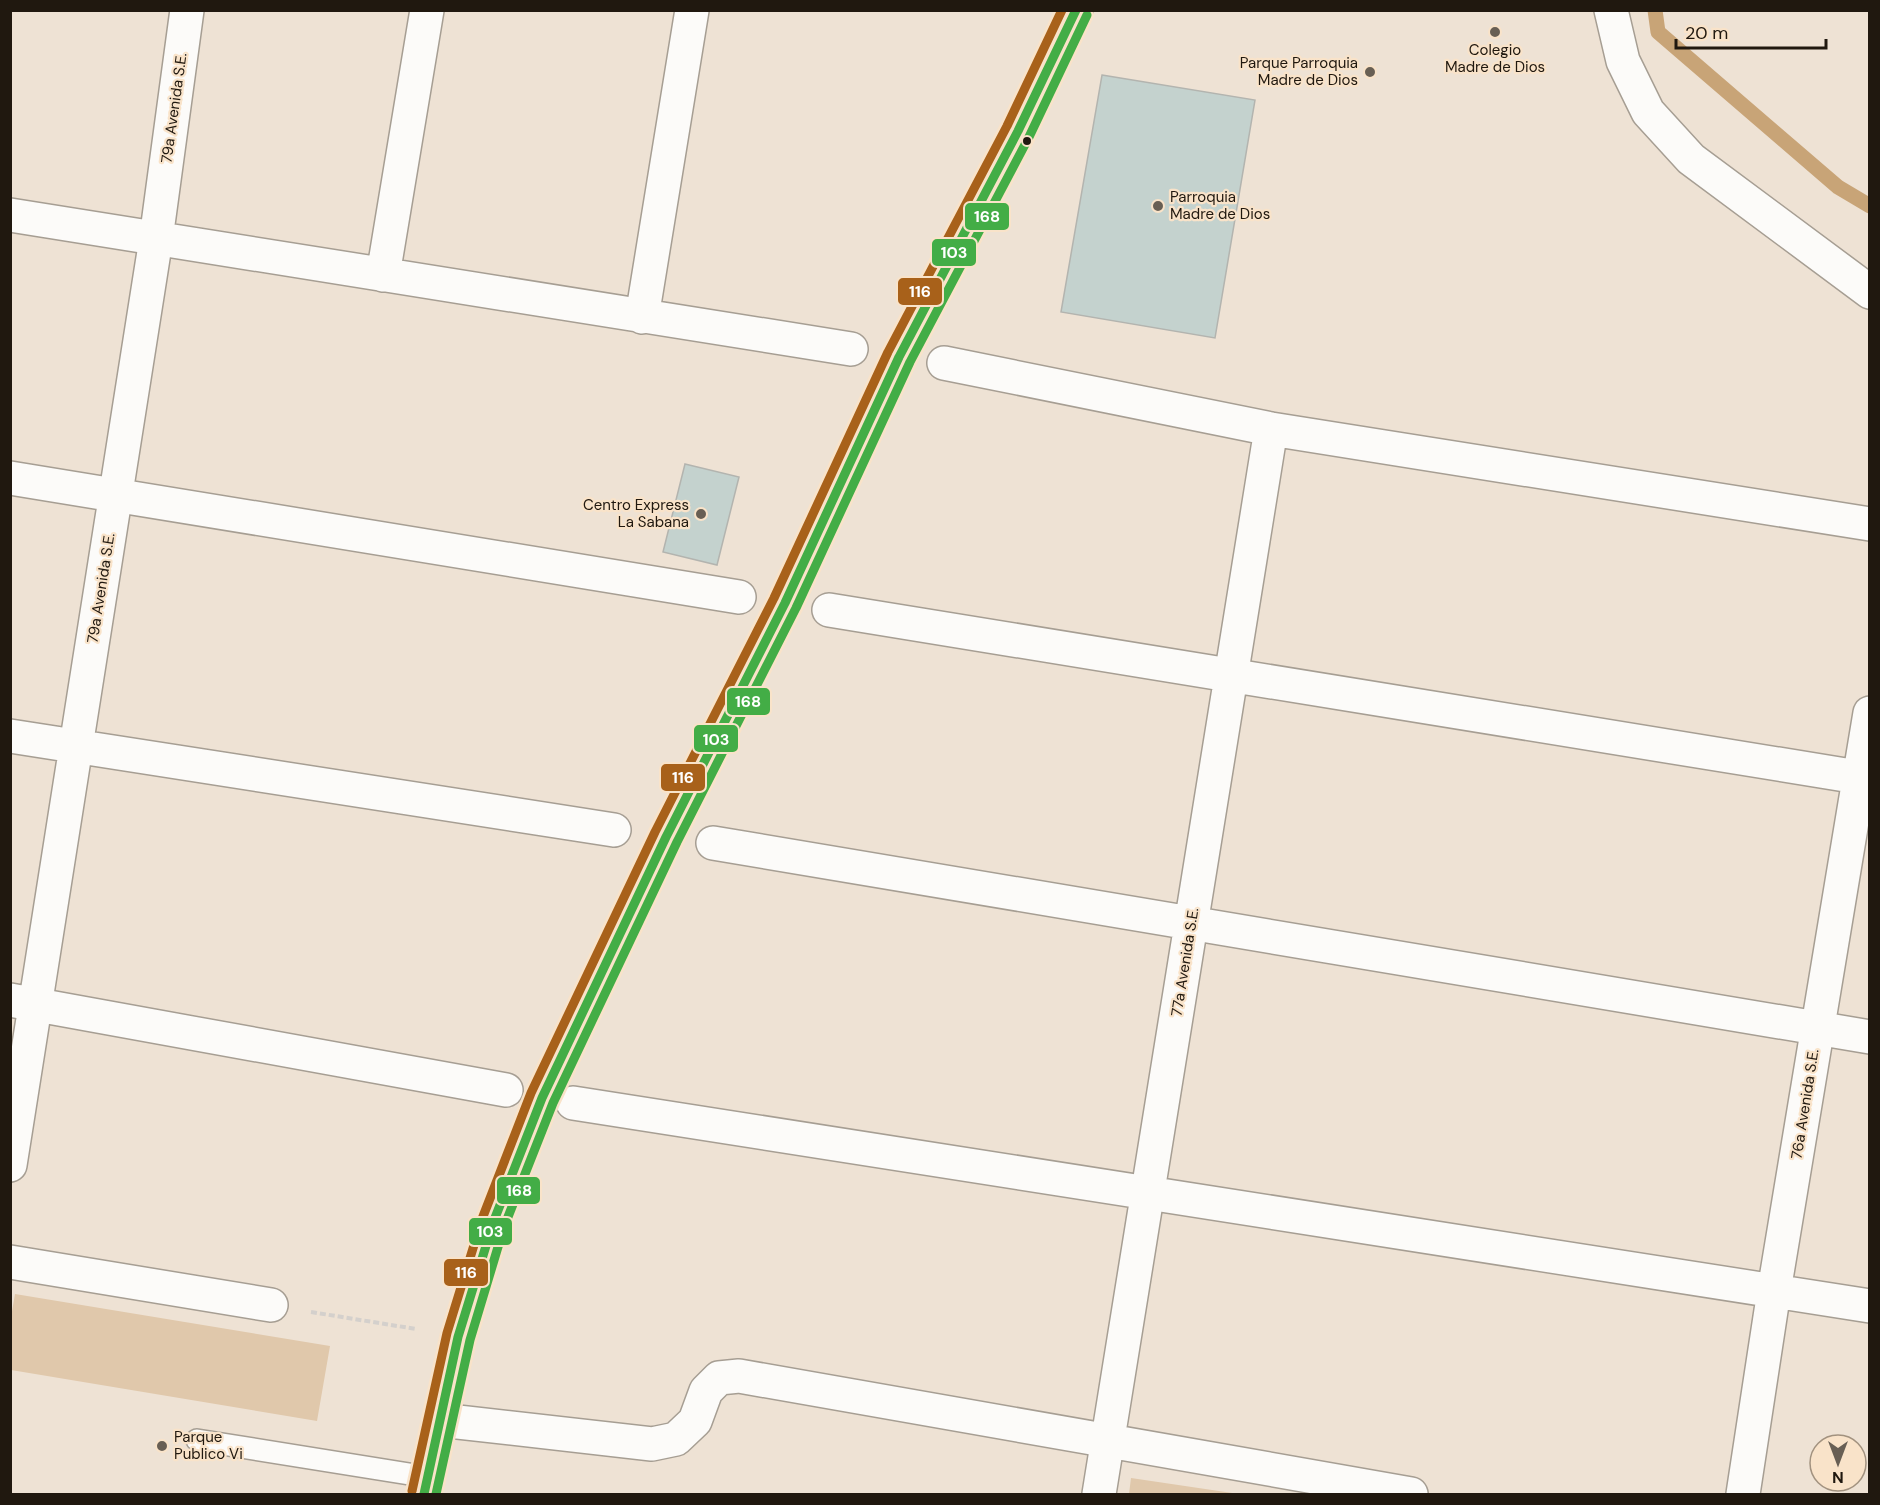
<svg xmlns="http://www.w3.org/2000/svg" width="1880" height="1505" font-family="'DM Sans',sans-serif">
  <rect width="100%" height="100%" fill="#eee2d4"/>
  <path fill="#e0c8ab" d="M15 1294 330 1346 317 1421 11 1370V1317Z
    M1131 1478 1239 1494H1129Z"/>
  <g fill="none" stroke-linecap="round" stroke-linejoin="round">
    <path stroke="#c8a477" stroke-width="15" d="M1655 10 1658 32 1838 187 1870 206"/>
  </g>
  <path fill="#c4d2ce" stroke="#b3b4af" stroke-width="1.5" d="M1102 75 1255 100 1215 338 1061 312Z
    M685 464 739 477 717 565 663 552Z"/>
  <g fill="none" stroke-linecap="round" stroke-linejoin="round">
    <g stroke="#a69e93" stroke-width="24">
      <path id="lane" d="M197 1440 428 1477"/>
    </g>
    <g stroke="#a69e93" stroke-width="36">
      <path id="street" d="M1611 10 1623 61 1648 112 1691 159 1870 292
        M10 215 851 349
        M383 275 427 10
        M642 317 692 10
        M944 363 1271 429 1870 524
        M10 478 739 597
        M829 610 1870 779
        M10 736 614 830
        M713 843 1870 1037
        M10 1000 506 1090
        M573 1103 1870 1306
        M10 1165 156 239 187 10
        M10 1262 271 1305
        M440 1420 652 1444 676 1439 695 1421 706 1391 719 1378 739 1376 1411 1494
        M1099 1494 1271 429
        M1743 1494 1774 1291 1870 713"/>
    </g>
    <g stroke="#a69e93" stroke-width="36">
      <path id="secondary" d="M424 1494 458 1337 493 1223 542 1098 666 837 785 603 899 357 1018 131 1076 10"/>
    </g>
    <path stroke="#d4d0cc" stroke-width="4" stroke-dasharray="6 3" stroke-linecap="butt" d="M311 1312 416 1329"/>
    <use href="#lane" stroke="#fcfbf9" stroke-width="21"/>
    <use href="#street" stroke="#fcfbf9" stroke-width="33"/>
    <use href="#secondary" stroke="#fcfbf9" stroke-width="33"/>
    <g stroke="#f9e3c9" stroke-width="14">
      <path id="bus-1" d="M424 1494 458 1337 493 1223 542 1098 666 837 785 603 899 357 1018 131 1076 10"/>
    </g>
    <g stroke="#f9e3c9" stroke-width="14">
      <path id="bus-2" d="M436 1494 470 1340 504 1227 553 1103 677 842 796 608 910 362 1029 137 1087 15"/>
    </g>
    <g stroke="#f9e3c9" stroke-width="14">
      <path id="bus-3" d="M412 1491 447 1333 482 1219 531 1093 655 832 774 598 888 352 1007 126 1062 10"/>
    </g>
    <use href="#bus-1" stroke="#43ad46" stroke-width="9"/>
    <use href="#bus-2" stroke="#43ad46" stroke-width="9"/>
    <use href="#bus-3" stroke="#a8611a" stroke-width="9"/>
  </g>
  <g fill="#685f54" stroke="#f9e3c9" stroke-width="2">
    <circle cx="1495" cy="32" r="6"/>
    <circle cx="1370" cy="72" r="6"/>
    <circle cx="1158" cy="206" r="6"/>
    <circle cx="701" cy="514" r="6"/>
    <circle cx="162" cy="1446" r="6"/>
  </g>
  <circle fill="#20180f" stroke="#f9e3c9" stroke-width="2" cx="1027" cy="141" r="5"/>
  <g text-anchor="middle" stroke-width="4.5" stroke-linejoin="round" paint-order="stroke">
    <g font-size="15" fill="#20180f" stroke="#f9e3c9" text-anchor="end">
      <text x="1495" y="55" text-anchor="middle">Colegio<tspan x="1495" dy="17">Madre de Dios</tspan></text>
      <text x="1358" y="68">Parque Parroquia<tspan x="1358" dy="17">Madre de Dios</tspan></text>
      <text x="1170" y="202" text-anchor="start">Parroquia<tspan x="1170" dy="17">Madre de Dios</tspan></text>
      <text x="689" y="510">Centro Express<tspan x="689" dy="17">La Sabana</tspan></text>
      <text x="174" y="1442" text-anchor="start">Parque<tspan x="174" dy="17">Publico Vi</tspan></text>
    </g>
    <g font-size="15" fill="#20180f" stroke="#f9e3c9">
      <text transform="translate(174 108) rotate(-82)" y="5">79a Avenida S.E.</text>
      <text transform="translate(101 588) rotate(-81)" y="5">79a Avenida S.E.</text>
      <text transform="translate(1185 962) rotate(-81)" y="5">77a Avenida S.E.</text>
      <text transform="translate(1805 1104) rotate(-81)" y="5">76a Avenida S.E.</text>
    </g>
  </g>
  <g stroke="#f9e3c9" stroke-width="2">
    <rect x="964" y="202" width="46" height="29" rx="6" fill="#43ad46"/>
    <rect x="931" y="238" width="46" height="29" rx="6" fill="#43ad46"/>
    <rect x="897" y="277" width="46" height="29" rx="6" fill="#a8611a"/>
    <rect x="726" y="687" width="45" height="29" rx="6" fill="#43ad46"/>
    <rect x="693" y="724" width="46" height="29" rx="6" fill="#43ad46"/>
    <rect x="660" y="763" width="46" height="29" rx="6" fill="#a8611a"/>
    <rect x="496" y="1176" width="45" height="29" rx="6" fill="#43ad46"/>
    <rect x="468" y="1217" width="45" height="29" rx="6" fill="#43ad46"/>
    <rect x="443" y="1258" width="46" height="29" rx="6" fill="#a8611a"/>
  </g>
  <g font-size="16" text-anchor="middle" font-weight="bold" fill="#fff">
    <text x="987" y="222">168</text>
    <text x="954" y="258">103</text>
    <text x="920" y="297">116</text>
    <text x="748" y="707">168</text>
    <text x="716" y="745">103</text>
    <text x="683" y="783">116</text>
    <text x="519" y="1196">168</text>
    <text x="490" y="1237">103</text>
    <text x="466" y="1278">116</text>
  </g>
  <rect width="1880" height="1505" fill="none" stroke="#20180f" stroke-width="24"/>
  <g transform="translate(1838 1463) rotate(180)"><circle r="28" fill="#f9e3c9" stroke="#a2927f" stroke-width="1.5"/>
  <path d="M0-4.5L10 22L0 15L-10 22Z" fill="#685f54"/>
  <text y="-9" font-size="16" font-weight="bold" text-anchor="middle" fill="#20180f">N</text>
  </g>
  <path d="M1676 39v9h150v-9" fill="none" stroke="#20180f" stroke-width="3"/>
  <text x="1685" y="39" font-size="18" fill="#20180f" stroke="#f9e3c9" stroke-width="4.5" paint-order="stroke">20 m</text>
</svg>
